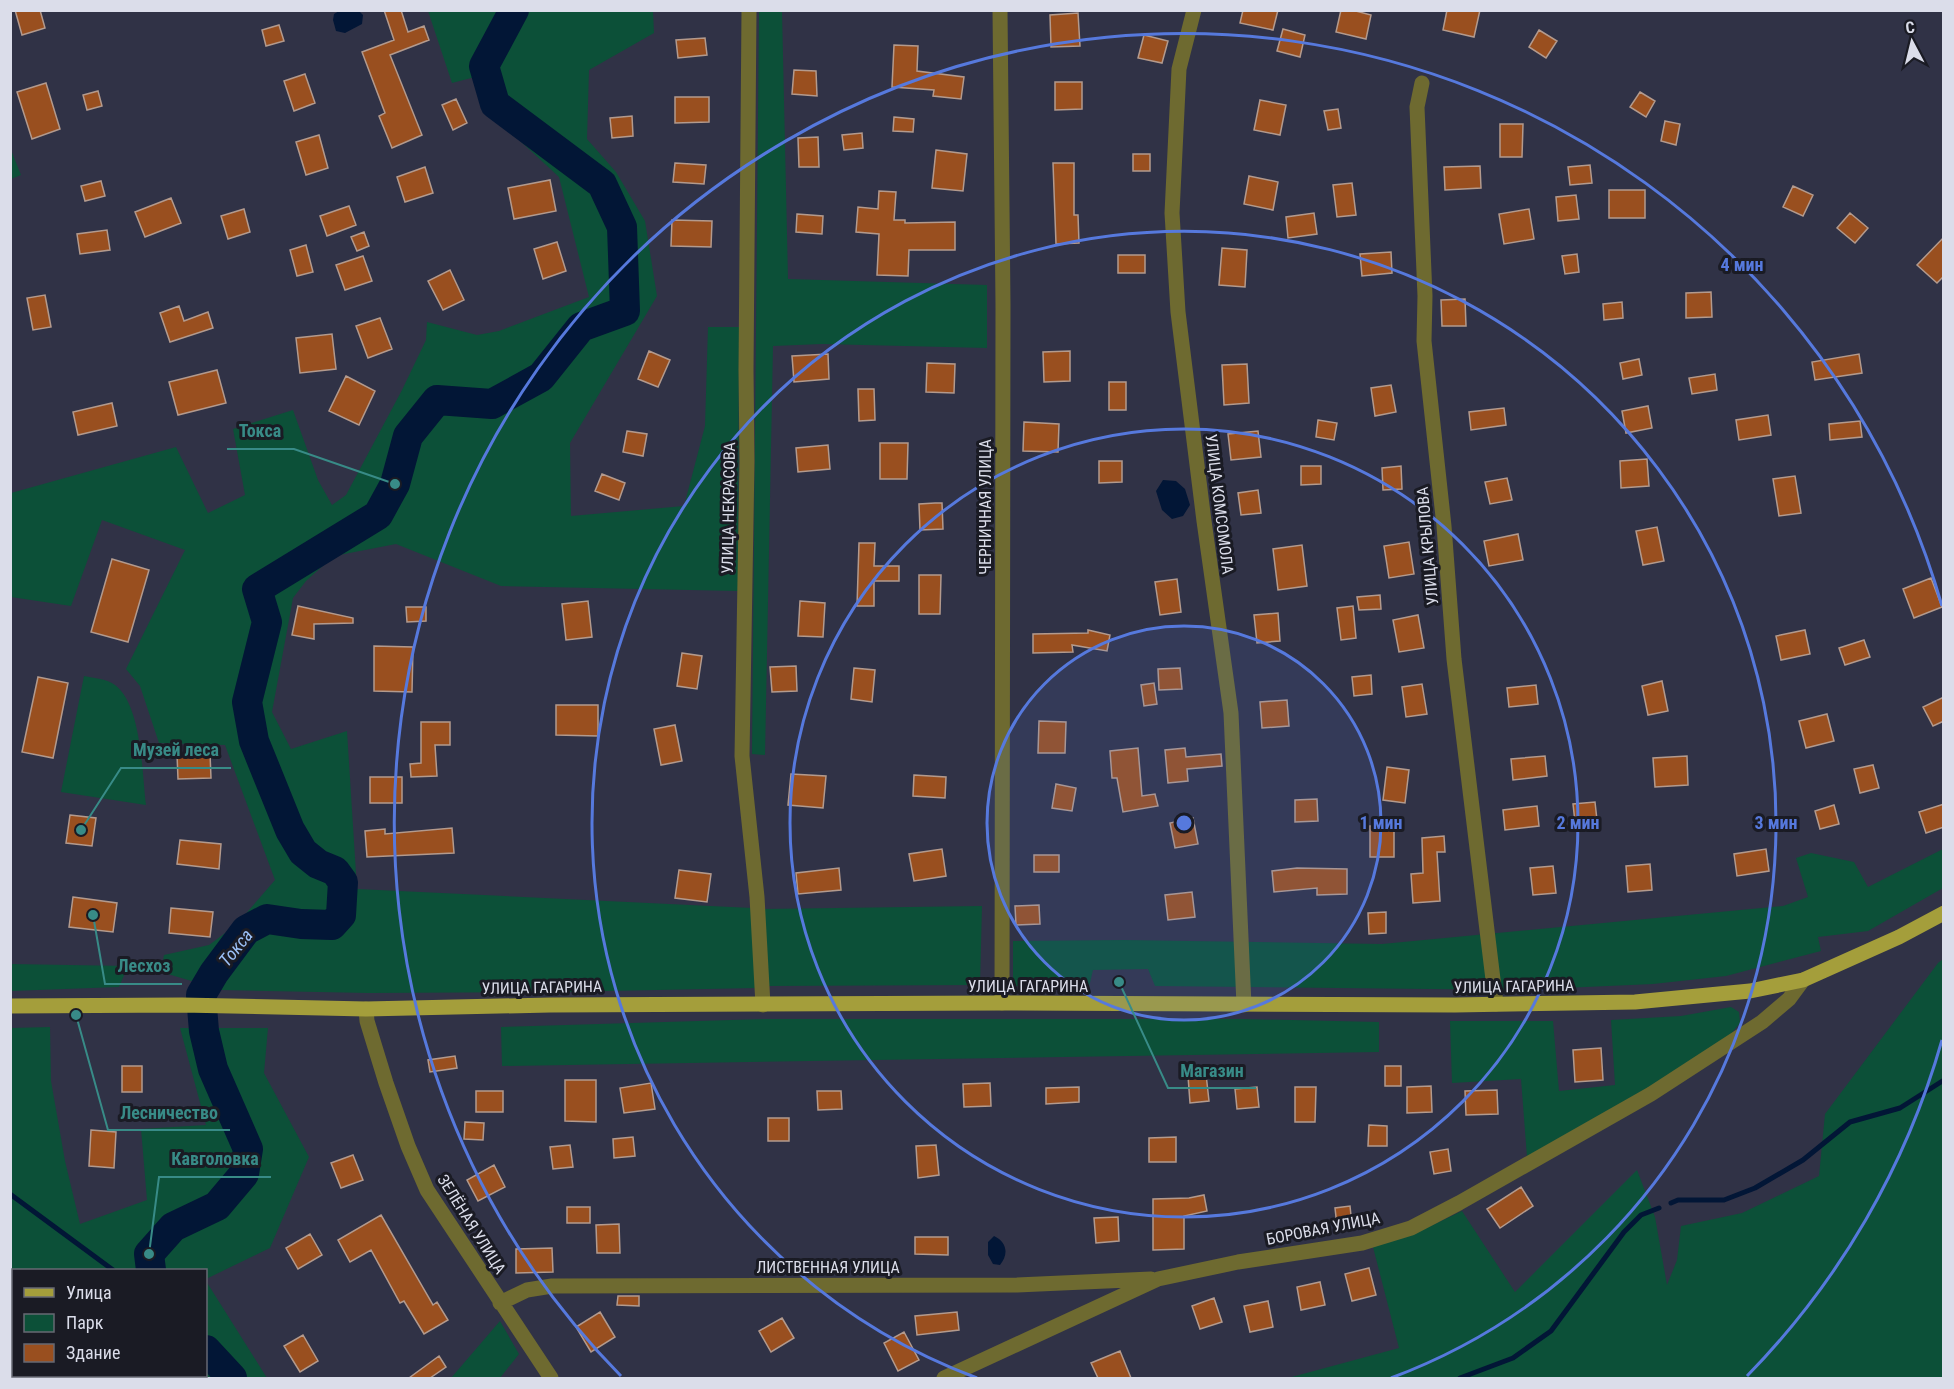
<svg xmlns="http://www.w3.org/2000/svg" width="1954" height="1389" font-family="'Roboto Condensed',sans-serif">
  <rect width="100%" height="100%" fill="#303246"/>
  <path fill="#0c5038" d="M428 11H653L654 33 589 70 587 139 616 172 645 221 657 296 570 443 571 516 684 506 705 426 708 327H739L738 591 501 586 396 544 334 556 306 581 293 598 272 712 291 749 347 731 357 889 752 908 756 988 558 992 369 993 222 990 161 972 164 955 209 945 236 925 275 880 225 745 159 743 140 686 126 669 185 550 102 520 71 606 11 597V493L176 447 208 513 245 495 233 429 293 410 318 480 332 505 346 495 402 390 426 340 427 322 477 335 499 331 589 297 559 177 490 113 475 77 452 83Z
    M782 11 788 279 987 285V348L822 344 773 346 765 755 752 754 759 11Z
    M11 150 21 175 11 179H10Z
    M84 676C94 678 107 679 115 685 142 705 142 774 146 805L61 792Z
    M1943 849V888L1868 931 1818 937 1821 951 1726 976 1653 984 1520 990 1155 986 1148 969 1093 970 1089 987 1013 986V941L1124 940 1382 944 1783 906 1808 897 1796 858 1811 853 1854 862 1868 887Z
    M982 906 980 985 768 986 763 909Z
    M1943 959V1378H1288L1399 1348 1373 1247 1414 1234 1462 1211 1515 1292 1637 1170 1655 1217 1667 1285 1677 1260 1681 1226 1742 1213 1819 1176 1825 1114 1938 963Z
    M10 964 128 966 119 987 11 991Z
    M1731 1007 1739 1012 1740 1023 1730 1035 1649 1087 1527 1157 1521 1079 1452 1083 1450 1021H1553L1559 1091 1615 1085 1611 1020 1681 1016Z
    M764 1019H1243L1379 1022V1052L502 1066 501 1027Z
    M50 1027 51 1081 65 1161 80 1224 147 1200 141 1129 206 1125 180 1028H268L264 1073 309 1157 270 1248 206 1279V1270H14V1376H206V1281L267 1378H11V1028Z
    M500 1321 519 1354 500 1378H451Z"/>
  <path fill="#021636" d="M339 11H359L363 15 362 24 345 33 336 31 333 20 334 14Z
    M1163 480 1176 481 1185 489 1190 505 1183 516 1172 519 1162 510 1156 491Z
    M994 1236C1007 1242 1009 1254 1000 1265L993 1264 988 1255V1242Z"/>
  <g fill="none" stroke-linecap="round" stroke-linejoin="round">
    <path stroke="#021636" stroke-width="5" d="M10 1194 113 1270
      M1671 1203 1678 1200H1724L1755 1188 1803 1160 1850 1122 1900 1108 1944 1080
      M1460 1378 1513 1358 1551 1331 1624 1232 1641 1215 1659 1208"/>
    <path stroke="#021636" stroke-width="30" d="M151 1270 149 1254 173 1227 217 1206 244 1174 248 1149 213 1069 204 1031 201 995 214 973 246 930 267 919 301 924 332 925 341 915 343 882 335 871 318 864 303 852 290 830 254 741 247 702 267 622 257 589 378 515 395 484 408 436 437 400 492 404 541 377 581 327 625 311 622 227 602 184 495 104 484 66 514 10
      M206 1350 232 1378"/>
  </g>
  <path fill="#994f1f" stroke="#b39a8d" stroke-width="1.5" d="M15 10H40L45 28 22 35Z
    M384 10H401L408 32 424 26 429 40 390 55 422 135 392 148 379 116 385 113 362 52 394 40Z
    M1243 10H1278L1273 30 1240 23Z
    M1341 10H1352L1371 15 1366 39 1336 32Z
    M1447 10H1480L1474 37 1443 30Z
    M1078 13 1080 46 1051 47 1050 15Z
    M279 25 284 41 266 46 262 30Z
    M1283 29 1305 35 1300 57 1277 51Z
    M1539 30 1557 41 1546 58 1529 47Z
    M1144 35 1168 41 1162 63 1138 58Z
    M705 38 707 55 678 58 676 40Z
    M894 45 918 46 917 71 964 77 961 99 933 96 934 90 892 87Z
    M794 70 816 71 817 96 792 94Z
    M305 74 315 103 294 111 284 81Z
    M1055 82H1082V109L1055 110Z
    M46 83 60 129 32 139 17 92Z
    M98 91 102 106 87 110 83 95Z
    M1640 92 1655 101 1646 117 1630 107Z
    M675 97H709V122L675 123Z
    M456 99 467 123 453 130 442 105Z
    M1260 100 1286 105 1280 135 1254 130Z
    M1338 109 1341 128 1328 130 1324 111Z
    M632 116 633 136 612 138 610 118Z
    M894 117 914 119 913 132 893 131Z
    M1665 121 1680 124 1676 145 1661 141Z
    M1500 124H1523L1522 157H1500Z
    M862 133 863 148 844 150 842 135Z
    M319 135 328 168 306 175 296 142Z
    M818 137 819 167H799L798 138Z
    M936 150 967 154 963 191 932 188Z
    M1133 154H1150V171H1133Z
    M675 163 706 165 704 184 673 182Z
    M1053 163H1074V215H1078L1079 243 1056 244Z
    M1590 165 1592 183 1570 185 1568 167Z
    M1480 166 1481 188 1445 190 1444 167Z
    M425 167 433 193 405 202 397 177Z
    M1249 176 1278 182 1273 210 1244 204Z
    M550 180 556 211 514 219 508 188Z
    M101 181 105 196 85 201 81 186Z
    M1352 183 1356 215 1337 217 1333 185Z
    M1793 186 1813 195 1803 216 1783 207Z
    M1609 190H1645V218H1609Z
    M879 191 896 192 894 220H905V223L955 222V250H909L908 276 877 275 879 234 856 232 858 207 878 209Z
    M1576 195 1579 219 1558 221 1556 197Z
    M171 198 181 223 145 237 135 212Z
    M349 206 356 225 327 236 320 216Z
    M244 209 250 232 228 239 221 216Z
    M1529 209 1534 239 1504 244 1499 214Z
    M1314 213 1317 234 1288 238 1286 217Z
    M1850 213 1868 228 1855 243 1837 228Z
    M797 214 823 216 822 234 796 232Z
    M672 220 712 221 711 247 671 246Z
    M107 230 110 250 80 254 77 234Z
    M364 232 369 246 357 251 351 237Z
    M1944 237V276L1937 283 1917 265Z
    M557 242 566 271 543 279 534 249Z
    M306 245 313 272 297 276 290 250Z
    M1222 248 1247 250 1245 287 1219 285Z
    M1391 252 1392 273 1362 276 1360 254Z
    M1577 254 1579 272 1565 274 1562 256Z
    M1118 255H1145V273H1118Z
    M363 256 372 281 345 290 336 265Z
    M450 270 464 300 443 310 428 281Z
    M1711 292 1712 317 1686 318V293Z
    M45 295 51 327 33 330 27 298Z
    M1465 299 1466 326H1442L1441 300Z
    M1622 302 1623 318 1604 320 1603 304Z
    M179 306 184 321 208 312 213 328 170 342 160 313Z
    M380 318 392 349 368 358 356 326Z
    M332 334 336 369 300 373 296 338Z
    M649 351 670 360 658 387 638 379Z
    M1070 351V381L1044 382 1043 352Z
    M828 354 829 379 794 382 792 356Z
    M1859 354 1862 373 1815 380 1812 362Z
    M1639 359 1642 375 1623 379 1620 363Z
    M927 363 955 364 954 393 926 392Z
    M1247 364 1249 403 1224 405 1222 365Z
    M217 370 226 403 178 415 169 382Z
    M1715 374 1717 390 1692 394 1689 378Z
    M346 376 375 391 359 425 329 411Z
    M1109 382H1126V410H1109Z
    M1391 385 1396 412 1375 416 1371 388Z
    M858 389H874L875 420 859 421Z
    M112 403 117 426 78 435 73 412Z
    M1648 406 1652 428 1626 433 1622 411Z
    M1504 408 1506 425 1471 430 1469 412Z
    M1768 415 1771 435 1739 440 1736 420Z
    M1318 420 1337 423 1334 440 1316 437Z
    M1860 421 1862 437 1830 440 1829 424Z
    M1024 422 1059 424 1058 452 1023 451Z
    M627 431 647 434 643 456 623 452Z
    M1258 431 1261 457 1231 460 1228 434Z
    M880 443H908L907 479H880Z
    M828 445 830 469 798 472 796 448Z
    M1647 459 1649 486 1621 488 1620 461Z
    M1099 461H1122V482L1099 483Z
    M1301 466H1321V484L1301 485Z
    M1401 466 1402 489 1383 490 1382 468Z
    M602 474 625 483 619 500 595 491Z
    M1795 476 1801 513 1779 516 1773 479Z
    M1507 478 1512 500 1490 504 1485 482Z
    M1258 490 1261 513 1241 515 1238 493Z
    M935 503H942L943 529 920 530 919 504Z
    M1657 527 1664 561 1643 565 1636 531Z
    M1518 534 1523 560 1489 566 1484 541Z
    M1409 542 1414 574 1389 578 1384 546Z
    M859 543H875L874 566H899V581H874V606H857Z
    M1302 545 1307 586 1278 590 1273 549Z
    M112 559 149 570 128 642 91 632Z
    M919 575H941L940 614H919Z
    M1931 578 1942 607 1914 618 1903 589Z
    M1177 579 1181 612 1160 615 1155 582Z
    M1380 595 1381 609 1359 610 1357 597Z
    M588 601 592 637 566 640 562 604Z
    M800 601 825 603 823 637 798 636Z
    M298 606 353 618V623L314 624V639L292 635Z
    M1353 606 1356 638 1341 640 1337 608Z
    M406 607H426V621L407 622Z
    M1278 613 1280 641 1257 643 1254 615Z
    M1418 615 1424 648 1399 652 1393 620Z
    M1088 630 1110 635 1107 651 1072 645 1073 652 1033 653V634L1088 633Z
    M1805 630 1810 654 1781 660 1776 636Z
    M1864 640 1870 657 1845 665 1839 648Z
    M374 646 413 647 412 692 374 691Z
    M682 653 702 656 697 689 677 686Z
    M796 666 797 691 772 692 770 667Z
    M854 668 875 670 872 702 851 699Z
    M1180 668 1182 689 1159 690 1158 669Z
    M1371 675 1372 694 1354 696 1352 677Z
    M38 677 68 683 53 758 22 752Z
    M1662 681 1668 711 1648 715 1642 686Z
    M1154 683 1157 704 1144 706 1141 685Z
    M1422 684 1427 714 1406 717 1402 687Z
    M1536 685 1538 704 1509 707 1507 688Z
    M1944 697V721L1933 726 1923 707Z
    M1287 700 1289 726 1262 728 1260 702Z
    M556 705H598V736L556 735Z
    M1827 714 1834 741 1806 748 1799 721Z
    M1039 721 1066 722 1065 753H1038Z
    M421 722H450V745H435L437 776 411 777 410 764 421 763Z
    M675 725 682 761 661 765 654 729Z
    M1138 748 1142 796 1155 794 1158 806 1123 812 1117 778H1112L1110 751Z
    M1185 748 1186 757 1221 754 1222 766 1187 769 1188 781 1168 783 1165 750Z
    M210 753 211 778 178 779 177 754Z
    M1545 756 1547 776 1513 780 1511 759Z
    M1687 756 1688 785 1655 787 1653 758Z
    M1873 765 1879 788 1860 793 1854 769Z
    M1387 767 1409 770 1405 803 1383 800Z
    M791 774 826 776 823 808 788 805Z
    M914 775 946 777 945 798 913 796Z
    M370 777H402V803H370Z
    M1056 784 1076 788 1072 811 1052 808Z
    M1317 799 1318 821 1295 822V800Z
    M1595 802 1597 820 1575 822 1573 804Z
    M1944 804V827L1926 833 1919 812Z
    M1834 805 1839 824 1820 829 1815 811Z
    M1537 806 1539 826 1505 830 1503 810Z
    M70 815 96 818 92 846 66 843Z
    M1193 818 1198 844 1175 848 1170 823Z
    M1370 826H1394V857H1370Z
    M452 828 454 853 367 857 365 831 385 829V834Z
    M1444 836 1445 852H1437L1440 901 1413 903 1411 874 1423 873 1422 838Z
    M180 840 221 844 219 869 177 864Z
    M942 849 946 876 914 881 909 854Z
    M1766 849 1769 871 1737 876 1734 854Z
    M1034 855H1059V872H1034Z
    M1650 864 1652 890 1628 892 1626 866Z
    M1553 866 1556 893 1533 895 1530 868Z
    M839 868 841 890 798 894 796 873Z
    M1297 868 1347 869V894L1317 895V888L1274 892 1272 871Z
    M679 870 711 874 707 902 675 898Z
    M1192 892 1195 917 1168 920 1165 895Z
    M73 897 117 903 113 932 69 927Z
    M1039 905 1040 924 1016 925 1015 906Z
    M171 908 213 912 210 937 169 933Z
    M1386 912V933L1369 934 1368 913Z
    M1601 1048 1603 1080 1575 1082 1573 1050Z
    M455 1056 457 1068 430 1072 428 1060Z
    M122 1066H142V1092H122Z
    M1385 1066H1401V1086H1385Z
    M1206 1074 1209 1101 1190 1103 1188 1076Z
    M565 1080H596V1122L565 1121Z
    M651 1083 655 1109 624 1113 620 1088Z
    M990 1083 991 1106 964 1107 963 1084Z
    M1431 1086 1432 1112 1407 1113V1087Z
    M1079 1087V1102L1046 1104V1088Z
    M1257 1087 1259 1107 1237 1109 1235 1089Z
    M1295 1087H1316L1315 1122H1295Z
    M1497 1090 1498 1114 1466 1115 1465 1091Z
    M476 1091H503V1112H476Z
    M817 1091H841L842 1109 818 1110Z
    M768 1118H789V1141H768Z
    M465 1122 484 1123 483 1140 464 1139Z
    M1369 1125 1387 1126V1146H1368Z
    M91 1130 116 1132 114 1168 89 1166Z
    M633 1137 635 1156 614 1158 613 1139Z
    M1176 1137V1162H1149V1138Z
    M570 1145 573 1167 553 1169 550 1147Z
    M936 1145 939 1175 918 1178 916 1146Z
    M1448 1149 1451 1171 1434 1174 1430 1152Z
    M353 1155 363 1180 341 1188 331 1163Z
    M494 1165 505 1187 478 1201 467 1180Z
    M1521 1187 1533 1206 1500 1228 1487 1209Z
    M1204 1195 1207 1211 1184 1216V1249L1153 1250V1199L1189 1198Z
    M1350 1206 1352 1225 1337 1226 1335 1208Z
    M567 1207H590V1223H567Z
    M381 1215 433 1305 437 1302 448 1320 424 1334 404 1301 400 1303 371 1250 350 1262 338 1240Z
    M1118 1217 1119 1241 1096 1243 1094 1218Z
    M619 1224 620 1253H597L596 1225Z
    M310 1234 322 1255 298 1269 286 1248Z
    M915 1237H948V1255L915 1254Z
    M552 1248 553 1272 516 1273V1249Z
    M1369 1268 1376 1295 1352 1301 1345 1274Z
    M1320 1282 1325 1305 1301 1310 1297 1287Z
    M618 1296H639V1306L617 1305Z
    M1214 1298 1222 1322 1200 1329 1192 1306Z
    M1268 1301 1273 1327 1250 1332 1244 1306Z
    M600 1312 615 1337 591 1352 576 1327Z
    M957 1312 959 1330 917 1335 915 1316Z
    M782 1318 794 1338 771 1352 759 1331Z
    M904 1332 919 1360 898 1371 884 1343Z
    M303 1335 318 1361 300 1372 284 1346Z
    M1120 1351 1131 1378H1098L1091 1363Z
    M439 1356 446 1367 430 1378H409Z"/>
  <g fill="none" stroke-linecap="round" stroke-linejoin="round">
    <path stroke="#6e6a30" stroke-width="15" d="M749 10 746 370 747 461 742 756 757 897 763 1005
      M1000 10 1003 305 1002 1003
      M1194 10 1179 69 1172 213 1178 312 1204 521 1231 713 1244 1005
      M1422 83 1417 107 1425 296 1424 341 1444 526 1454 659 1496 1004
      M366 1009 367 1021 386 1083 408 1146 427 1190 551 1378
      M500 1303 527 1290 552 1286 1017 1285 1151 1279
      M944 1378 1158 1279 1238 1262 1362 1243 1411 1228 1459 1203 1651 1094 1762 1022 1789 999 1803 980"/>
    <path stroke="#a49e3b" stroke-width="15" d="M10 1006 182 1005 366 1009 550 1005 1002 1003 1455 1005 1635 1002 1750 991 1803 980 1899 937 1944 913"/>
  </g>
  <circle cx="1184" cy="823" r="197" fill="#5679dd" fill-opacity=".12"/>
  <g fill="none" stroke="#5679dd" stroke-width="3">
    <circle cx="1184" cy="823" r="197"/>
    <circle cx="1184" cy="823" r="394"/>
    <path d="M977 1378A592 592 0 1 1 1391 1378"/>
    <path d="M1942 1040A789 789 0 0 1 1747 1376M621 1376A789 789 0 1 1 1942 606"/>
  </g>
  <g text-anchor="middle" stroke-width="6" stroke-linejoin="round" paint-order="stroke">
    <g font-size="16" fill="#dbddea" stroke="#1a1b24">
      <text transform="translate(1220 504) rotate(83)" y="6">УЛИЦА КОМСОМОЛА</text>
      <text transform="translate(985 507) rotate(-90)" y="6">ЧЕРНИЧНАЯ УЛИЦА</text>
      <text transform="translate(728 508) rotate(-89)" y="6">УЛИЦА НЕКРАСОВА</text>
      <text transform="translate(1427 546) rotate(-95)" y="6">УЛИЦА КРЫЛОВА</text>
      <text x="1028" y="992">УЛИЦА ГАГАРИНА</text>
      <text transform="translate(1514 986) rotate(-1)" y="6">УЛИЦА ГАГАРИНА</text>
      <text transform="translate(542 987) rotate(-1)" y="6">УЛИЦА ГАГАРИНА</text>
      <text transform="translate(472 1224) rotate(58)" y="6">ЗЕЛЁНАЯ УЛИЦА</text>
      <text transform="translate(1323 1228) rotate(-11)" y="6">БОРОВАЯ УЛИЦА</text>
      <text x="828" y="1273">ЛИСТВЕННАЯ УЛИЦА</text>
    </g>
    <g font-size="18" font-style="italic" fill="#9cc0f7" stroke="#1a1b24">
      <text transform="translate(236 948) rotate(-51)" y="6">Токса</text>
    </g>
  </g>
  <circle cx="1184" cy="823" r="9" fill="#5679dd" stroke="#1a1b24" stroke-width="3"/>
  <g font-size="18" text-anchor="middle" font-weight="bold" fill="#5679dd" stroke="#1a1b24" stroke-width="6" stroke-linejoin="round" paint-order="stroke">
    <text x="1742" y="271">4 мин</text>
    <text x="1381" y="829">1 мин</text>
    <text x="1578" y="829">2 мин</text>
    <text x="1776" y="829">3 мин</text>
  </g>
  <path fill="none" stroke="#388b87" stroke-width="2" d="M395 484L294 449H227M81 830L121 768H231M93 915L105 984H182M1119 982L1168 1088H1256M76 1015L108 1130H230M149 1254L159 1177H271"/>
  <g fill="#388b87" stroke="#1a1b24" stroke-width="2">
    <circle cx="395" cy="484" r="6"/>
    <circle cx="81" cy="830" r="6"/>
    <circle cx="93" cy="915" r="6"/>
    <circle cx="1119" cy="982" r="6"/>
    <circle cx="76" cy="1015" r="6"/>
    <circle cx="149" cy="1254" r="6"/>
  </g>
  <g font-size="18" text-anchor="middle" font-weight="bold" fill="#388b87" stroke="#1a1b24" stroke-width="6" stroke-linejoin="round" paint-order="stroke">
    <text x="260" y="437">Токса</text>
    <text x="176" y="756">Музей леса</text>
    <text x="144" y="972">Лесхоз</text>
    <text x="1212" y="1077">Магазин</text>
    <text x="169" y="1119">Лесничество</text>
    <text x="215" y="1165">Кавголовка</text>
  </g>
  <rect width="1954" height="1389" fill="none" stroke="#dbddea" stroke-width="24"/>
  <rect x="12" y="1269" width="195" height="108" fill="#1a1b24" stroke="#676973" stroke-width="1.5"/>
  <rect x="24" y="1288" width="30" height="9" fill="#a49e3b" stroke="#676973" stroke-width="1.5"/>
  <text x="66" y="1299" font-size="18" fill="#dbddea">Улица</text>
  <rect x="24" y="1314" width="30" height="18" fill="#0c5038" stroke="#676973" stroke-width="1.5"/>
  <text x="66" y="1329" font-size="18" fill="#dbddea">Парк</text>
  <rect x="24" y="1344" width="30" height="18" fill="#994f1f" stroke="#676973" stroke-width="1.5"/>
  <text x="66" y="1359" font-size="18" fill="#dbddea">Здание</text>
  <g transform="translate(1912 42) rotate(353)" stroke="#1a1b24" stroke-width="4.5" paint-order="stroke">
  <path d="M0-4.5L10 22L0 15L-10 22Z" fill="#dbddea"/>
  <text y="-9" font-size="16" font-weight="bold" text-anchor="middle" fill="#dbddea">С</text>
  </g>
</svg>
